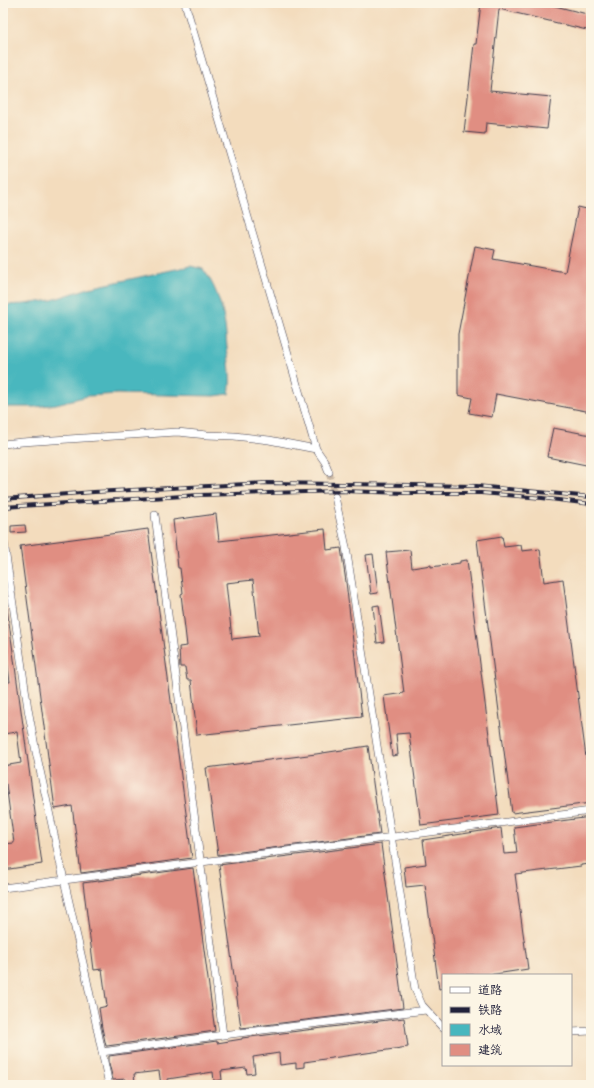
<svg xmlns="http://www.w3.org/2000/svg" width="594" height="1088" font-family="Kalam,'LXGW WenKai TC',sans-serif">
  <rect width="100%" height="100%" fill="#fcf5e5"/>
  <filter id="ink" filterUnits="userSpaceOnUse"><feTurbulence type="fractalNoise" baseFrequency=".025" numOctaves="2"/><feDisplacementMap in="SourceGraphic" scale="8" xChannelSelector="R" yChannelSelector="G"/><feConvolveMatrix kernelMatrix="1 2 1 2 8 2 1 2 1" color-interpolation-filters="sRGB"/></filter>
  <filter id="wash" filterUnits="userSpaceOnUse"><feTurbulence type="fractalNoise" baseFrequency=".012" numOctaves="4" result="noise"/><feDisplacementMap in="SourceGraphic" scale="16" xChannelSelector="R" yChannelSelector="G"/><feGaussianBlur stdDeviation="0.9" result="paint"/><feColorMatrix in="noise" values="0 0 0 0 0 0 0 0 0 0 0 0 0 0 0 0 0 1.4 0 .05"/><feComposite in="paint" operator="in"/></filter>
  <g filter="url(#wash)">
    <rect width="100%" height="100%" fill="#f3dcbd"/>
    <path fill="#48b7be" stroke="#356c7c" d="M190 266 203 269C214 283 221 302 224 320 226 329 226 338 227 348 229 363 232 379 229 394L214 396 117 394 88 396 56 404 35 407H3V305L25 304 52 300 89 288Z"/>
    <g id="blocks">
      <path fill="#e08e82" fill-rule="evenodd" d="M481 3H543L591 15V31L499 9 490 91 551 97 547 129 486 123 485 134 464 132 474 44H476Z
        M578 207 591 210V412L496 394 492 417 469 413 472 398 458 395V334L475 246 495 250 493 259 565 272Z
        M553 428 591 435V466L547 457Z
        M216 514 219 541 325 529 327 550 341 548 346 582 362 717 197 735 191 680H187L185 667H180L179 647 187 646 181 594 183 593 180 568H178L173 520ZM253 580 259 636 232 639 226 583Z
        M25 525 26 532 11 533V526Z
        M148 529 192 858 81 873 72 806 55 809 20 546Z
        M502 536 504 547 521 545 522 551 540 549 544 582 563 579 587 765 591 764V803L512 813 477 540Z
        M410 550 412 568 431 565V567L460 563V561L467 560 499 815 421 825 409 733 396 734 398 755 392 756 384 696 404 693 386 552Z
        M373 554 378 593 371 594 366 555Z
        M379 605 384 642 377 643 373 606Z
        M7 608 42 864 3 870V844L14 843 6 784H3V766L21 763 17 732 3 734V682H10L3 629V609Z
        M368 746 380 834 218 855 206 768 316 754Z
        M591 817V864L581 865V866L515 874 528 969 489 975H443V988L439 989 425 885 406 887 404 867 426 864 423 840 501 828 504 854 517 853 514 827Z
        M381 844 403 1008 241 1028 219 865Z
        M193 868 215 1031 107 1046H106L102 1028 99 1008 107 1006 102 969 94 970 83 883Z
        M404 1018 408 1047 304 1062V1067L296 1068V1063L280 1065 279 1053 253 1057 255 1073 247 1074 246 1068 221 1071 222 1080 214 1081 213 1072 168 1079 169 1085H161L159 1071 134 1074 135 1082 127 1083 126 1079 113 1080 109 1063V1056L217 1041V1043L242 1039V1038Z"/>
    </g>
  </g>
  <g filter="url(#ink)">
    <use href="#blocks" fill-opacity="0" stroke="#413e4e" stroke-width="1"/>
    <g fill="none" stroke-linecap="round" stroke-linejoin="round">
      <path stroke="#c9b7a3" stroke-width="7" stroke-dasharray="7 3.5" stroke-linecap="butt" d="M329 472 335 497"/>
      <g stroke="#413e4e" stroke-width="8">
        <path id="minor" d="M3 444 22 442 177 432 207 435 234 436 269 440 316 449 185 3
          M316 449 325 462 329 472
          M335 497 346 547 415 989 422 1005 443 1028
          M155 515 223 1035
          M3 535 28 709 36 752 64 880 86 976 109 1085
          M3 888 591 811
          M571 1032 591 1031
          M102 1052 223 1035 426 1010"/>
      </g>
      <use href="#minor" stroke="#fff" stroke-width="7"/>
      <g stroke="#22223b" stroke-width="4">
        <path id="rail" d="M3 499 94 492 266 483 342 484 477 486 591 497
          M3 507 200 495 342 491 407 493H481L542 498 591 504"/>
      </g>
      <use href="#rail" stroke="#fcf5e5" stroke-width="2.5" stroke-dasharray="8" stroke-linecap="butt"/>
    </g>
  </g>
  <rect width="594" height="1088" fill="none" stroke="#fcf5e5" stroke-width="16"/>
  <rect x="442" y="974" width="130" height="92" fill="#fcf5e5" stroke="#a5a1a1"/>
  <rect x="450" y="987" width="20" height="6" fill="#ffffff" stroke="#a5a1a1"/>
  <text x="478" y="994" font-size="12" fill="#22223b">道路</text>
  <rect x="450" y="1007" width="20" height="6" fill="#22223b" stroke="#a5a1a1"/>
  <text x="478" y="1014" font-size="12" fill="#22223b">铁路</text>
  <rect x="450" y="1024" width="20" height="12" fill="#48b7be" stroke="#a5a1a1"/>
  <text x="478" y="1034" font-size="12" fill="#22223b">水域</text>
  <rect x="450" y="1044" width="20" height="12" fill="#e08e82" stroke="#a5a1a1"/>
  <text x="478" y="1054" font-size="12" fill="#22223b">建筑</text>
</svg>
